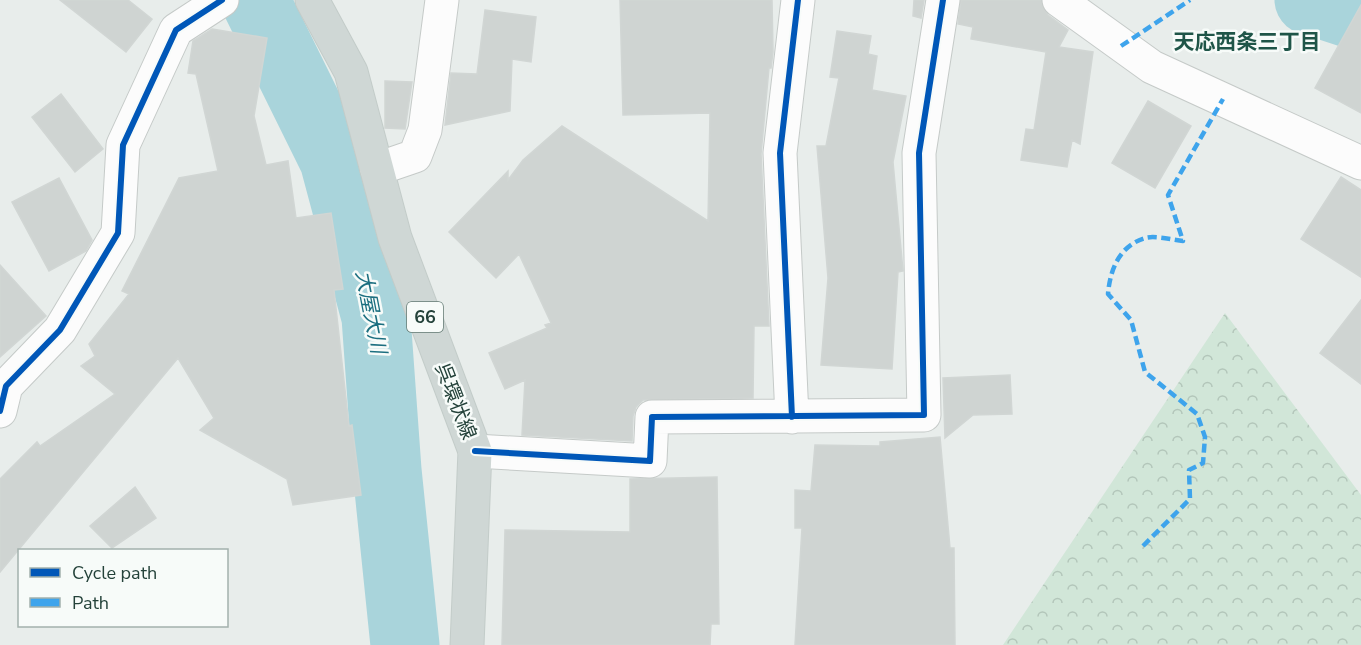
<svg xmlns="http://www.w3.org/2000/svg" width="1361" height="645" font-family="'Nunito Sans','Noto Sans JP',sans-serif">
  <defs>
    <pattern id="forest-crowns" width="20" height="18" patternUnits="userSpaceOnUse" patternTransform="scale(1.5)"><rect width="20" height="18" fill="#d1e6d8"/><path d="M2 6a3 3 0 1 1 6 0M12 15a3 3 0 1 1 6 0" fill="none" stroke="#b3c6ba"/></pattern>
  </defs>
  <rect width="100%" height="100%" fill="#e8edeb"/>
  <path fill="url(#forest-crowns)" d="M1225 313 1361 495V645H1003Z"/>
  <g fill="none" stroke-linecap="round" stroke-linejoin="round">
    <path stroke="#a9d4db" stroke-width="69" d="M255 0 334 160 376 317 387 470 405 645
      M1309 0 1361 17"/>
  </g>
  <path fill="#cfd4d2" stroke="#d1d6d4" stroke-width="1.5" d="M60 0H128L152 19 126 52Z
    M620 0H772L773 52 771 68H769L761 154 769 326H754L753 398 643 400 636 407 633 416 632 441 522 435 525 380 505 389 489 353 547 328 545 325 551 323 519 254 496 278 449 232 508 171V180L523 160 562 126 708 221 710 113 623 115Z
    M914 0H924L921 18 913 16Z
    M961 0H1041L1048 15 1068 30 1059 47 1093 52 1080 144 1072 140 1067 167 1021 160 1026 129 1034 130 1046 52 971 39 973 27 958 24Z
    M1361 5V113L1315 88Z
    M485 10 536 17 531 62 512 59 510 111 445 125 451 73 477 74Z
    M212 29 267 38 254 116 266 165 288 161 296 218 331 213 343 289 334 290 349 426 352 425 361 495 293 505 287 479 200 430 214 418 178 358 0 572V479L37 442 40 446 115 394 81 366 95 356 89 344 129 294 122 291 179 178 218 171 196 74 188 73 193 41Z
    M837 31 871 36 868 54 877 56 872 90 906 96 893 162 903 271 898 272 892 369 821 365 828 278 817 146H826L839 78 830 77Z
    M385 81 412 82 405 129 385 128Z
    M61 94 103 149 75 172 32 117Z
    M1148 101 1191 126 1155 188 1112 163Z
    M1341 177 1361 190V277L1301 239Z
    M59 178 92 240 86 251 49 271 12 202Z
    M0 265 46 316 0 357Z
    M1361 300V384L1320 353Z
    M1010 375 1012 414 973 415 945 438 943 378Z
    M940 437 950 548H954L955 645H795L802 528H795V490L811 491 815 445 880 446V442Z
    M717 477 719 624H711L710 645H502L505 530 630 532V479Z
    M135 487 156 518 112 548 90 526Z"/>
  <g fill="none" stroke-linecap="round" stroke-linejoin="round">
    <g stroke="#c5cac8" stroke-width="35">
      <path id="minor" d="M1059 0 1152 67 1361 163
        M377 169 415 156 425 130 442 0
        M0 411 6 386 60 330 118 233 123 145 176 30 222 0
        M792 417 780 153 798 0
        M475 451 650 461 652 417 924 415 919 153 943 0"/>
    </g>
    <g stroke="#c3ccc9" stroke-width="35">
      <path id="major" d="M312 0 351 72 395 238 475 451 467 645"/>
    </g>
    <use href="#minor" stroke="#fcfcfc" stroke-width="33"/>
    <use href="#major" stroke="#cfd7d5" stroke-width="33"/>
    <path stroke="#3ea4ec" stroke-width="4.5" stroke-dasharray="9 4.5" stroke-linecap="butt" d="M1121 46 1190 0
      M1143 546 1190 499 1189 470 1203 463 1205 437 1197 414 1145 372 1131 320 1108 294C1110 270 1119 246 1145 238 1155 235 1172 240 1183 241L1168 195 1223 99"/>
    <g stroke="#f7fbf9" stroke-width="10">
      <path id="cycleway" d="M0 411 6 386 60 330 118 233 123 145 176 30 222 0
        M792 417 780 153 798 0
        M475 451 650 461 652 417 924 415 919 153 943 0"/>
    </g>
    <use href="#cycleway" stroke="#0057b8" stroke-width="6"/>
  </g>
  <g text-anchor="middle" stroke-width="5" stroke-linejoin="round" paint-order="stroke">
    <rect fill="#f7fbf9" stroke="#637a73" stroke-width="1.5" x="407" y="302" width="36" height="30" rx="4.5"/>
    <g font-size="18" font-weight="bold" fill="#24423a">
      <text x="425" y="323">66</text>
    </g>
    <g font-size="20" fill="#24423a" stroke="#f7fbf9">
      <text transform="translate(456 401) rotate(69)" y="7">呉環状線</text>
    </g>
    <g font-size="21" font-weight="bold" fill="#1f5548" stroke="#f7fbf9">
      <text x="1247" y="49">天応西条三丁目</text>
    </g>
    <g font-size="21" font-style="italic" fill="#1c6f80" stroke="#f7fbf9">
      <text transform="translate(371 312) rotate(79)" y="7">大屋大川</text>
    </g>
  </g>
  <rect x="18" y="549" width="210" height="78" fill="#f7fbf9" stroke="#a3b1ad" stroke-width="1.5"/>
  <rect x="30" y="568" width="30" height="9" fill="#0057b8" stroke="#a3b1ad" stroke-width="1.5"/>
  <text x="72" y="579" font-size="18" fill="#24423a">Cycle path</text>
  <rect x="30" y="598" width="30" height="9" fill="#3ea4ec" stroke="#a3b1ad" stroke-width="1.5"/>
  <text x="72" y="609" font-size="18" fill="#24423a">Path</text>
</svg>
